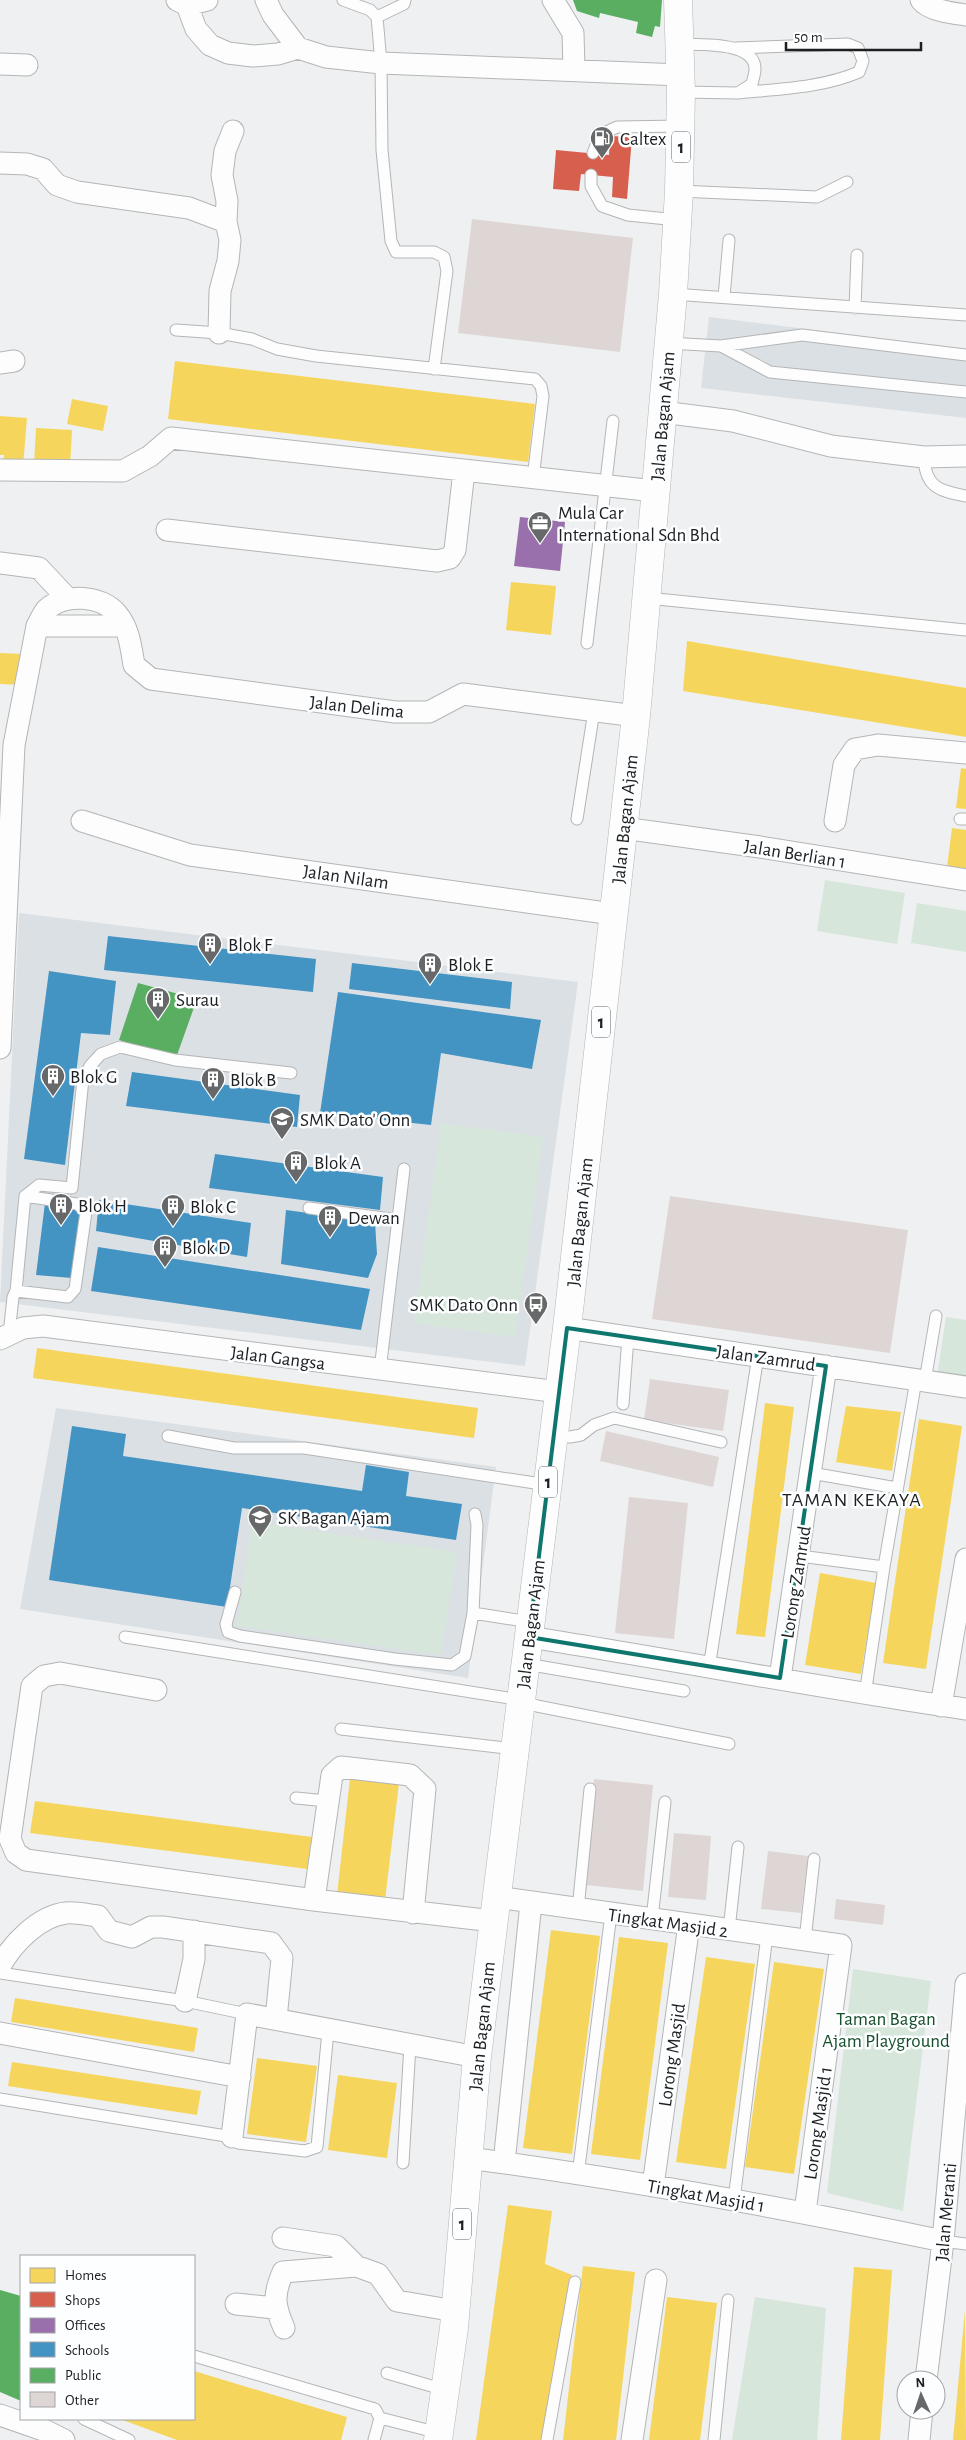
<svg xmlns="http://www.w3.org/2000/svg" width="966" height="2440" font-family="'Alegreya Sans',sans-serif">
  <rect width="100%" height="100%" fill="#eff0f1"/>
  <path fill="#dbe0e4" d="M709 317 966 349V418L701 388Z
    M19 913 578 982 525 1366 0 1302Z
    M56 1408 496 1467 468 1678 20 1609Z"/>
  <path fill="#d7e6db" d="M825 880 905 893 897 944 817 931Z
    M917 903 966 911V952L911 943Z
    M441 1123 543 1137 515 1337 414 1323Z
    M946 1317 966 1320V1381L937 1376Z
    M252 1522 457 1552 441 1655 237 1626Z
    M853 1969 931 1981 903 2211 827 2193Z
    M755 2297 826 2308 817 2440H732Z"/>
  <path fill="#f6d55c" d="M175 361 535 404 528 462 168 419Z
    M72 399 108 406 103 431 67 424Z
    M0 416 27 418 23 467 3 465 4 455H0Z
    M36 428 72 430 70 467 34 465Z
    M511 582 556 586 551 635 506 630Z
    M687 641 966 688V737L683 691Z
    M0 653 23 654 22 685 0 684Z
    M961 768 966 769V809L956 808Z
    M952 828 966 830V870L947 867Z
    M37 1348 478 1408 474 1438 33 1378Z
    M765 1403 794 1407 765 1637 736 1634Z
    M846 1406 901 1412 892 1471 836 1462Z
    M919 1419 962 1426 926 1669 883 1663Z
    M820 1573 876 1583 861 1674 805 1665Z
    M350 1778 399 1783 385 1900 337 1895Z
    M35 1801 312 1837 307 1869 30 1833Z
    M551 1930 600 1936 572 2154 523 2148Z
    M619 1937 668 1943 640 2160 591 2154Z
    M706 1957 755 1964 726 2169 676 2162Z
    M774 1962 824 1969 794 2174 745 2167Z
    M15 1998 198 2028 194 2052 11 2022Z
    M257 2058 317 2066 306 2142 247 2134Z
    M12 2062 201 2091 197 2115 8 2086Z
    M338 2075 397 2083 387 2158 328 2150Z
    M508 2205 552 2211 545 2264 572 2275 546 2440H476Z
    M583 2266 635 2272 616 2440H563Z
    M854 2267 892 2270 880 2440H841Z
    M667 2297 717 2303 700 2440H649Z
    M965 2310 966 2440H953Z
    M194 2371 347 2417 341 2440H177L120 2419H194Z"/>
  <path fill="#d6604d" d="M610 136 632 137 627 199 612 197 613 177 581 174 579 191 553 189 556 150 609 155Z"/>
  <path fill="#9970ab" d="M520 517 565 522 560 571 514 566Z"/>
  <path fill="#4393c3" d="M108 936 316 959 313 992 104 970Z
    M352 963 512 982 510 1009 349 989Z
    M49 971 116 981 110 1035 81 1033 65 1165 24 1159Z
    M338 992 541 1020 532 1069 441 1053 431 1125 320 1113Z
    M132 1072 300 1095 297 1127 126 1106Z
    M215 1154 383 1177 380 1210 209 1188Z
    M99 1200 251 1223 247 1257 96 1231Z
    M45 1203 81 1208 72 1278 36 1275Z
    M286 1210 375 1222 377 1254 368 1278 281 1264Z
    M98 1247 370 1289 361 1330 91 1291Z
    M72 1426 126 1434 123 1456 362 1491 366 1465 409 1472 406 1496 462 1504 456 1540 242 1508 227 1607 49 1580Z"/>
  <path fill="#5aae61" d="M573 0H662L660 27 655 26 652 37 636 33 638 22 600 13 599 18 577 11Z
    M138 983 197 999 176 1058 119 1040Z
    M0 2290 21 2296V2401L0 2392Z"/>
  <path fill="#ded6d5" d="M472 219 633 238 620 352 458 333Z
    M670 1196 908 1230 890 1353 652 1319Z
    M650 1379 729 1390 723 1431 644 1420Z
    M606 1431 719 1457 713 1487 600 1461Z
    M629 1497 688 1503 674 1639 615 1633Z
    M594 1779 653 1785 643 1891 585 1885Z
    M674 1833 711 1836 706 1900 668 1897Z
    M768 1851 808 1856 801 1913 761 1909Z
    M836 1899 885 1905 883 1925 834 1919Z"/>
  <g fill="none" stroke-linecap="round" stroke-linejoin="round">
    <g stroke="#b4b5b6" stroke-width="13">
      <path id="service" d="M343 0 370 10 377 17 381 63 382 150 391 241 396 252H434L444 257 447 271 434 369
        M377 17 404 4 405 0
        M680 44C699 45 755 41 755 69 755 74 753 79 752 84L738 93 681 92
        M736 48 848 44 858 48 863 61 859 72C822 88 778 89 738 93
        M593 153 600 135 617 127 681 126
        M591 175V186L602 206 628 215 677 220
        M679 191 817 197 847 182
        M673 294 966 315
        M724 297 729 240
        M855 308 857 255
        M176 330 219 333 252 339 277 349 316 356 535 379 541 386 543 396 533 478
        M668 343 721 346 770 372 966 392
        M721 346 802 335 966 355
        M924 457C925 487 939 491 966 496
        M647 598 966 630
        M587 643 613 421
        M577 819 594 711
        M960 819H966
        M309 1208 398 1220
        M16 1291 68 1297 75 1289 86 1212 77 1204 25 1196
        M10 1325 13 1297 16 1291 25 1196 39 1185 72 1188 83 1079 90 1066 101 1054 120 1047 175 1060 291 1073
        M380 1370 404 1169
        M925 1381 936 1316
        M623 1404 628 1337
        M168 1436 234 1448H304L548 1485
        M554 1436 570 1437 581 1435 594 1425 614 1418 721 1442
        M811 1473 897 1488
        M800 1556 884 1567
        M235 1592 226 1624 228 1632 240 1636 395 1659 452 1665 465 1656 473 1613 477 1525 475 1514
        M473 1613 530 1622
        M125 1637 521 1700 537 1706 729 1744
        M526 1664 684 1691
        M709 1668 758 1356
        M865 1695 884 1567 916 1380
        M341 1729 515 1749
        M296 1798 327 1801
        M578 1909 590 1789
        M652 1919 665 1802
        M729 1930 738 1847
        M805 1940 814 1859
        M0 1973 185 2001 247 2014
        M0 2099 232 2137 238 2143 305 2151 317 2147 328 2031
        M403 2163 410 2045
        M578 2175 611 1914
        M734 2200 767 1935
        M943 2241 966 2244
        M194 2356 375 2409 380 2418 374 2440
        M387 2373 445 2390
        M380 2418 439 2433
        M84 2419 129 2440
        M547 2440 575 2282
        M714 2440 728 2300"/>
    </g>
    <g stroke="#b4b5b6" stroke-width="23">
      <path id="minor" d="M177 0 187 5 196 29 210 45 228 53 253 56 278 54 298 48 326 57 381 63 681 75
        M266 0 273 15 298 48
        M553 0 573 33 574 69
        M921 0C930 11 952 13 966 15
        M187 5 207 0
        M0 64 27 65
        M0 163 27 164 43 169 57 185 77 192 189 208 226 222
        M219 333 220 291 228 261 230 240 226 222 227 201 222 175 225 151 233 131
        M0 363 14 361
        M662 412 733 421 831 446 924 457 966 456
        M0 470 123 471 150 456 171 438 655 491
        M167 530 437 561 450 558 455 550 464 471
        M0 563 39 568 68 599
        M37 626H123
        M82 821 190 855 613 914
        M835 821 844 765 855 749 878 745 966 753
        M623 828 760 847 966 880
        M0 1048 14 745 37 626C40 621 43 613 47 609 65 593 102 595 117 614 129 628 131 647 134 665L151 679 395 712H429L463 694 636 716
        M567 1328 966 1387
        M0 1339 23 1328 43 1326 559 1392
        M529 1637C675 1660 820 1688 966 1709
        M780 1678 826 1366
        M156 1690 60 1673 44 1676 32 1686 10 1839 16 1853 26 1860 314 1900 493 1921
        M941 1706 966 1559
        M496 1897 841 1945 805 2212
        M314 1900 332 1775 341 1767 410 1775 425 1789 413 1913
        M0 1966C13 1943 39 1916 66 1913 77 1912 88 1915 98 1916L109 1931 132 1937 151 1927H163L271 1943 282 1958 276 2019
        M185 2001 194 1959V1931
        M0 2033 240 2077
        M232 2137 247 2014 477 2057
        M468 2158C627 2179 785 2208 943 2241
        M504 2163 531 1903
        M653 2186 689 1924
        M283 2238 336 2246 356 2266 378 2274 397 2301 455 2311
        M236 2304 275 2308
        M284 2328C274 2305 273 2295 283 2272L356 2266
        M926 2380 943 2241 966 1984
        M0 2415 46 2431 64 2440
        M632 2440 656 2280
        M919 2440 922 2410"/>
    </g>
    <g stroke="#b4b5b6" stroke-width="29">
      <path id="primary" d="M438 2440 454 2328 477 2057 567 1328 636 716 673 294 679 191 681 92 678 0"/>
    </g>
    <use href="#service" stroke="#fdfdfd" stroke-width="11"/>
    <use href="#minor" stroke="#fdfdfd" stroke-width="21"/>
    <use href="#primary" stroke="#fdfdfd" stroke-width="28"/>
  </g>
  <path fill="none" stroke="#0f766e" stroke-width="4" stroke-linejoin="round" d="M567 1328 826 1366 780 1678 529 1637Z"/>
  <defs>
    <g id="fuel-pin" transform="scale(1.25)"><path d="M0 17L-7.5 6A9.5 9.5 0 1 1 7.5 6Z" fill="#676869" stroke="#fcfeff"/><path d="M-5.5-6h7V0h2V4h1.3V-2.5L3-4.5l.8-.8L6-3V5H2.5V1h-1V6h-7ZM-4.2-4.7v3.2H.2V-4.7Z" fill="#fff"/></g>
    <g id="office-pin" transform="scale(1.25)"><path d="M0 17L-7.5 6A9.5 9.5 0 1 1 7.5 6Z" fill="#676869" stroke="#fcfeff"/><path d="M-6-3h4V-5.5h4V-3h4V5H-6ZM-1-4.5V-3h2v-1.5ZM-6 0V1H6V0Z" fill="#fff"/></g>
    <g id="building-pin" transform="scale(1.25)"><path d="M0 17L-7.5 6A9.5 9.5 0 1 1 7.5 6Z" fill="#676869" stroke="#fcfeff"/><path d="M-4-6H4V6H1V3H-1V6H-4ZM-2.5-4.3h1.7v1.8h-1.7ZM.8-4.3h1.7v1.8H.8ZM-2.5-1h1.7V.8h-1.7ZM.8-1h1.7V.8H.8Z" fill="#fff"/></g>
    <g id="school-pin" transform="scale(1.25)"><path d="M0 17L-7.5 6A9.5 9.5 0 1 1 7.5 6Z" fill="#676869" stroke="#fcfeff"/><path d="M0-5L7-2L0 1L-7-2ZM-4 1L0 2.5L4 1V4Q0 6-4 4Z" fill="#fff"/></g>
    <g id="bus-pin" transform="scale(1.25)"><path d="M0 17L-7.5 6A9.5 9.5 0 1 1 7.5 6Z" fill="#676869" stroke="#fcfeff"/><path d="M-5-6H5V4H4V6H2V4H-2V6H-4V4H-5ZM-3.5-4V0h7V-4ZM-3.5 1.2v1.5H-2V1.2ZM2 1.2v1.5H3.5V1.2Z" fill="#fff"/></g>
  </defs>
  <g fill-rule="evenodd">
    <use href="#fuel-pin" x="602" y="138"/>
    <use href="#office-pin" x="540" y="523"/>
    <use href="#building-pin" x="210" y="944"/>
    <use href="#building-pin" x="430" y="964"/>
    <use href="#building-pin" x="158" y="999"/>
    <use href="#building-pin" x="53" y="1076"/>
    <use href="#building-pin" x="213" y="1079"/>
    <use href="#school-pin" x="282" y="1119"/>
    <use href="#building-pin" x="296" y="1162"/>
    <use href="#building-pin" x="61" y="1205"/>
    <use href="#building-pin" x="173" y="1206"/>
    <use href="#building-pin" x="330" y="1217"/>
    <use href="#building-pin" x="165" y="1247"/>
    <use href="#bus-pin" x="536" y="1304"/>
    <use href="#school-pin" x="260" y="1517"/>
  </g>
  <g text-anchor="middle" stroke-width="5" stroke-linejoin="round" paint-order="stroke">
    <g fill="#fcfeff" stroke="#616263" stroke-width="1">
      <rect x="672" y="131.5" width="18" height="31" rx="4"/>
      <rect x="592" y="1006.5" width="18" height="31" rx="4"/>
      <rect x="539" y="1466.5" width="18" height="31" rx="4"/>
      <rect x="453" y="2208.5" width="18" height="31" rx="4"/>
    </g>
    <g font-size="18" font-weight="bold" fill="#1e1f20">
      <text x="681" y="153">1</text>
      <text x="601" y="1028">1</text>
      <text x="548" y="1488">1</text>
      <text x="462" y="2230">1</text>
    </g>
    <g font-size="19" fill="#1e1f20" stroke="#fcfeff" text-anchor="start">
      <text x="620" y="145">Caltex</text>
      <text x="558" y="519">Mula Car<tspan x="558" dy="22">International Sdn Bhd</tspan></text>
      <text x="228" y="951">Blok F</text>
      <text x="448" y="971">Blok E</text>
      <text x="176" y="1006">Surau</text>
      <text x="70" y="1083">Blok G</text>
      <text x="230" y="1086">Blok B</text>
      <text x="300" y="1126">SMK Dato' Onn</text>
      <text x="314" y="1169">Blok A</text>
      <text x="78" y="1212">Blok H</text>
      <text x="190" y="1213">Blok C</text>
      <text x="348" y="1224">Dewan</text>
      <text x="182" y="1254">Blok D</text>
      <text x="518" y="1311" text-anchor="end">SMK Dato Onn</text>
      <text x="278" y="1524">SK Bagan Ajam</text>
    </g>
    <g font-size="19" fill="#1e1f20" stroke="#fcfeff">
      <text transform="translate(662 416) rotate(-85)" y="7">Jalan Bagan Ajam</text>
      <text transform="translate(357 706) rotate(6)" y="7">Jalan Delima</text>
      <text transform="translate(624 819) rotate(-84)" y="7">Jalan Bagan Ajam</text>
      <text transform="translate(795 853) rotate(9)" y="7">Jalan Berlian 1</text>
      <text transform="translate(346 876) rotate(8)" y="7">Jalan Nilam</text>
      <text transform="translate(579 1222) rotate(-84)" y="7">Jalan Bagan Ajam</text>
      <text transform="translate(278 1357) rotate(7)" y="7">Jalan Gangsa</text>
      <text transform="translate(766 1357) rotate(8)" y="7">Jalan Zamrud</text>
      <text transform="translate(795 1582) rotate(-81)" y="7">Lorong Zamrud</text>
      <text transform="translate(530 1624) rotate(-83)" y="7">Jalan Bagan Ajam</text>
      <text transform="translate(668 1922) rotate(8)" y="7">Tingkat Masjid 2</text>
      <text transform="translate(481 2026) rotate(-84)" y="7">Jalan Bagan Ajam</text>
      <text transform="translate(671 2055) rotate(-82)" y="7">Lorong Masjid</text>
      <text transform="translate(817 2123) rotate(-82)" y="7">Lorong Masjid 1</text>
      <text transform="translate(706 2195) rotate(10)" y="7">Tingkat Masjid 1</text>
      <text transform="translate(945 2212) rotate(-85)" y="7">Jalan Meranti</text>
    </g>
    <g font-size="19" fill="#174e2a" stroke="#fcfeff">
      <text x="886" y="2025">Taman Bagan<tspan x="886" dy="22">Ajam Playground</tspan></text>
    </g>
    <g font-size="20" letter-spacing="1" fill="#1e1f20" stroke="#fcfeff">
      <text x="852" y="1506">TAMAN KEKAYA</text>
    </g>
  </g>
  <rect x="20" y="2255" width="175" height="165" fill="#fcfeff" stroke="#a3a5a6"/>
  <rect x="30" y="2268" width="25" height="15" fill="#f6d55c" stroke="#a3a5a6"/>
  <text x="65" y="2280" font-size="15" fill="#1e1f20">Homes</text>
  <rect x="30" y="2292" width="25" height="15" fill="#d6604d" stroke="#a3a5a6"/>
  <text x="65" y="2305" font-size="15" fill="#1e1f20">Shops</text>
  <rect x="30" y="2318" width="25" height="15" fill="#9970ab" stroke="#a3a5a6"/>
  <text x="65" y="2330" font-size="15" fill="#1e1f20">Offices</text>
  <rect x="30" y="2342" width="25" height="15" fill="#4393c3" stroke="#a3a5a6"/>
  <text x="65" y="2355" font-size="15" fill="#1e1f20">Schools</text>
  <rect x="30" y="2368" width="25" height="15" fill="#5aae61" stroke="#a3a5a6"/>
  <text x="65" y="2380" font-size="15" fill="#1e1f20">Public</text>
  <rect x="30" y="2392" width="25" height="15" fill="#ded6d5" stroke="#a3a5a6"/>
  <text x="65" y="2405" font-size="15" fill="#1e1f20">Other</text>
  <g transform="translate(921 2395) rotate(357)"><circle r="24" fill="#fcfeff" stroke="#a3a5a6"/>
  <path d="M0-4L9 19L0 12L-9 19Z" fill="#676869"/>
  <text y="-8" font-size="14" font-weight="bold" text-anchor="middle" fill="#1e1f20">N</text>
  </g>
  <path d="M786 42v8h135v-8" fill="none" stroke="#1e1f20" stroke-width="2.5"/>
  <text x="794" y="42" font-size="15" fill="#1e1f20" stroke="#fcfeff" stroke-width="4" paint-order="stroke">50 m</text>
</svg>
